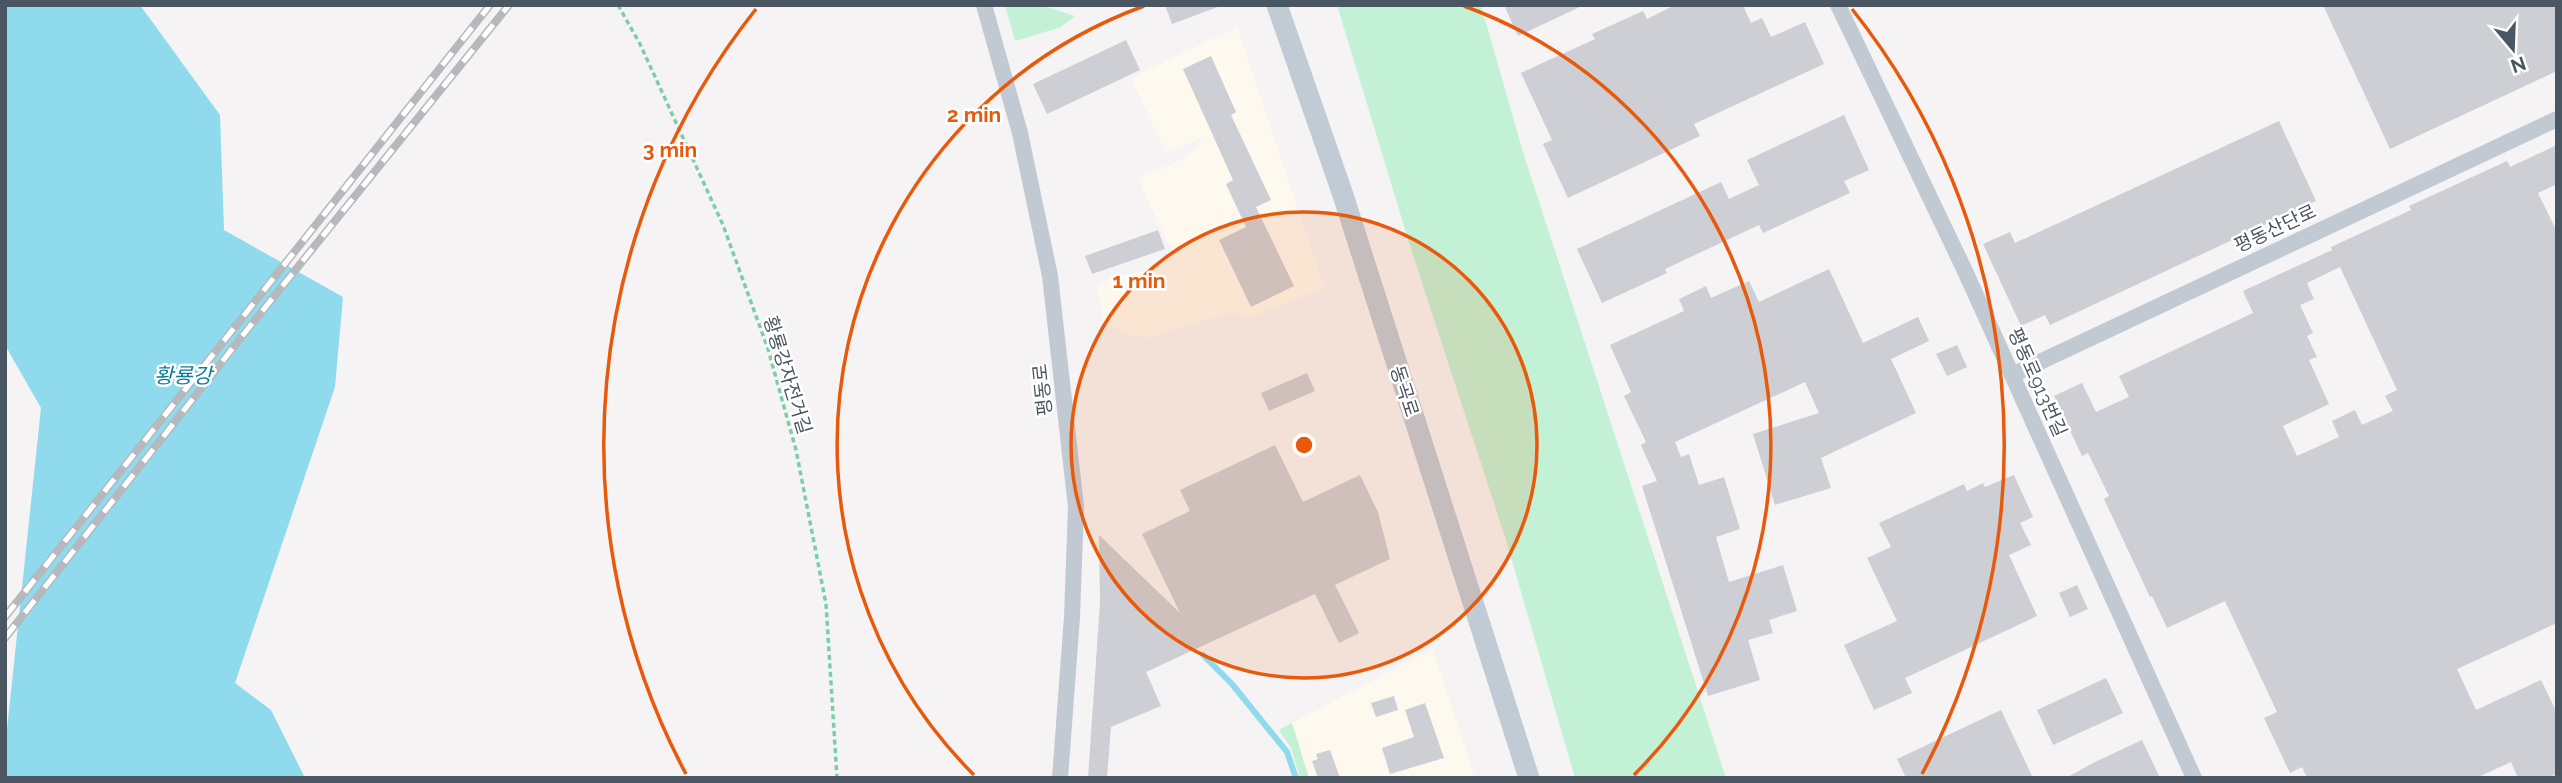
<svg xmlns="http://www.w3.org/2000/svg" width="2562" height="783" font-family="Raleway,'Noto Sans KR',sans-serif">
  <rect width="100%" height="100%" fill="#f5f3f3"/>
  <path fill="#fdf9ef" d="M1237 27 1324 288 1251 317 1230 313 1146 338 1126 335 1103 320 1097 284 1109 279 1143 271 1171 260 1190 241 1170 248 1138 178 1179 161 1196 149 1202 137 1166 153 1131 78Z
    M1433 649 1475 778H1309L1292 723Z"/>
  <path fill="#c3f1d5" d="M1005 5H1041L1075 16 1061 27 1015 41Z
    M1337 5H1481L1522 149 1726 778H1575L1506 540 1411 249Z
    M1292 723 1309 778H1300L1291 748 1279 730Z"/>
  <path fill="#90daee" d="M5 5H140L220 115 224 230 343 297 335 387 235 683 271 710 305 778H5V748L41 408 5 345Z"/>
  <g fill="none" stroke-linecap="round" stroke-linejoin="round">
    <path stroke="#90daee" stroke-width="6" d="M1203 655 1232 684 1287 752 1296 778"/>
  </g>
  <path fill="#cdcfd5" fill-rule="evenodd" d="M1165 5H1218V7L1172 24Z
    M1504 5H1584L1518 36Z
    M1675 5H1743L1751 23 1762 18 1771 37 1805 22 1824 64 1694 124 1700 136 1568 198 1543 144 1552 140 1521 73 1595 39 1592 34 1643 11 1647 19Z
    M2323 5H2557V71L2390 149Z
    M1126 40 1140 70 1047 114 1033 84Z
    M1211 56 1236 112 1231 115 1271 200 1256 207 1294 286 1251 307 1219 240 1246 227 1226 184 1233 180 1183 69Z
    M1844 115 1869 170 1844 181 1850 193 1763 233 1759 225 1665 269 1667 273 1602 303 1577 249 1721 182 1729 199 1759 185 1747 160Z
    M2279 121 2316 201 2050 325 2045 315 2021 326 1983 244 2010 232 2015 243Z
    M2557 145V184L2538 193 2557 232V623L2457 669 2476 710 2541 680 2557 713V774L2548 778H2518L2511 762 2476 778H2307L2302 767 2290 773 2264 718 2277 712 2225 601 2167 628 2152 596 2150 597 2104 499 2109 496 2088 453 2082 456 2054 396 2082 383 2096 412 2129 397 2119 376 2253 313 2243 291 2332 250 2331 247 2411 210 2409 206 2507 161 2510 167ZM2340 267 2397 390 2385 396 2393 411 2362 425 2355 410 2332 421 2339 437 2297 456 2283 426 2329 404 2309 360 2317 357 2307 336 2313 333 2300 305 2314 299 2307 283Z
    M1158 230 1165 249 1092 274 1085 256Z
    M1829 269 1863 343 1918 317 1929 341 1891 359 1916 413 1821 458 1831 488 1775 505 1753 434 1819 413 1805 382 1675 442 1681 457 1689 454 1699 485 1724 477 1740 529 1716 537 1729 582 1783 565 1797 611 1769 620 1773 633 1748 640 1760 680 1708 696 1642 486 1657 481 1641 445 1646 442 1624 396 1631 392 1610 345 1684 311 1679 299 1706 286 1711 298 1749 281 1759 302Z
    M1957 345 1967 367 1947 376 1936 354Z
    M1307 373 1315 391 1269 411 1261 393Z
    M1275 445 1303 502 1360 475 1378 512 1390 559 1335 585 1359 633 1339 643 1315 594 1146 672 1161 706 1111 727 1107 778H1088L1100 602 1099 535 1180 613 1142 534 1190 511 1180 490Z
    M2014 475 2033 517 2020 523 2031 545 2009 555 2037 616 1905 678 1912 693 1874 710 1844 645 1897 621 1867 558 1891 547 1879 523 1964 484 1967 491 1983 483 1985 487Z
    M2077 585 2088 609 2070 617 2059 593Z
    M2106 678 2123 713 2053 745 2037 710Z
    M1394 696 1398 710 1376 717 1371 703Z
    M1425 703 1444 758 1390 774 1382 748 1414 737 1405 710Z
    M2001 710 2033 778H1906L1897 759Z
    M2142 740 2160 778H2066L2093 763Z
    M1330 750 1340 778H1318L1312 761 1318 759 1316 754Z"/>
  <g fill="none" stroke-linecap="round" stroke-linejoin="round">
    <path stroke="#7ad0a6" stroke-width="3.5" stroke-dasharray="5 3.5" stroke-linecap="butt" d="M618 5 640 44 723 225 768 349 796 450 826 604 837 778"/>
    <path stroke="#c1cad2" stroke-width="16" d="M984 5 1020 133 1050 276 1076 507 1072 617 1060 778
      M1838 5 1965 271 2194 778
      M2012 375 2557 119"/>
    <path stroke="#c1cbd6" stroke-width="21" d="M1277 5 1343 195 1529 778"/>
    <g stroke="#b5b8bd" stroke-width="8">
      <path id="rail" d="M5 617 490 5
        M5 638 247 330 509 5"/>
    </g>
    <use href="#rail" stroke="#fff" stroke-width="5" stroke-dasharray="16" stroke-linecap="butt"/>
  </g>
  <circle cx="1304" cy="445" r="233" fill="#e8590c" fill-opacity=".12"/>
  <g fill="none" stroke="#e8590c" stroke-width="3.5">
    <circle cx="1304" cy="445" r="233"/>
    <path d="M974 775A467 467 0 0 1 1144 6M1464 6A467 467 0 0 1 1634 775"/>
    <path d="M686 774A700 700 0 0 1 756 9M1852 9A700 700 0 0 1 1922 774"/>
  </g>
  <g text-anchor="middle" stroke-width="5" stroke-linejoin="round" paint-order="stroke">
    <g font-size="19" fill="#4a5661" stroke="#fff">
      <text transform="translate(2275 228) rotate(-25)" y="7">평동산단로</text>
      <text transform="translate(788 375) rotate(73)" y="7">황룡강자전거길</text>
      <text transform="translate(2038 382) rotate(66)" y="7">평동로913번길</text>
      <text transform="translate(1042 390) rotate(-96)" y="7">평동로</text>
      <text transform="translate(1405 391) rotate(72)" y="7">동곡로</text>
    </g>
    <g font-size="21" font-style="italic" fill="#0c7c9b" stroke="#fff">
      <text x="183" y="383">황룡강</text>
    </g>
  </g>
  <circle cx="1304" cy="445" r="10" fill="#e8590c" stroke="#fff" stroke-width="3.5"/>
  <g font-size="21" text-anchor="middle" font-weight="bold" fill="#e8590c" stroke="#fff" stroke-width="5" stroke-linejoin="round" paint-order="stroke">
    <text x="974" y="122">2 min</text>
    <text x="670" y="157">3 min</text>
    <text x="1139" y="288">1 min</text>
  </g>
  <rect width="2562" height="783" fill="none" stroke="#4a5661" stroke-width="14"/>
  <g transform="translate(2513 49) rotate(161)" stroke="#ffffff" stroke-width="5" paint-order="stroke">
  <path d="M0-5L12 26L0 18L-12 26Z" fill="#4a5661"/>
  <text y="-10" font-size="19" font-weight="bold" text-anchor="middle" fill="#4a5661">N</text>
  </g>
</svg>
